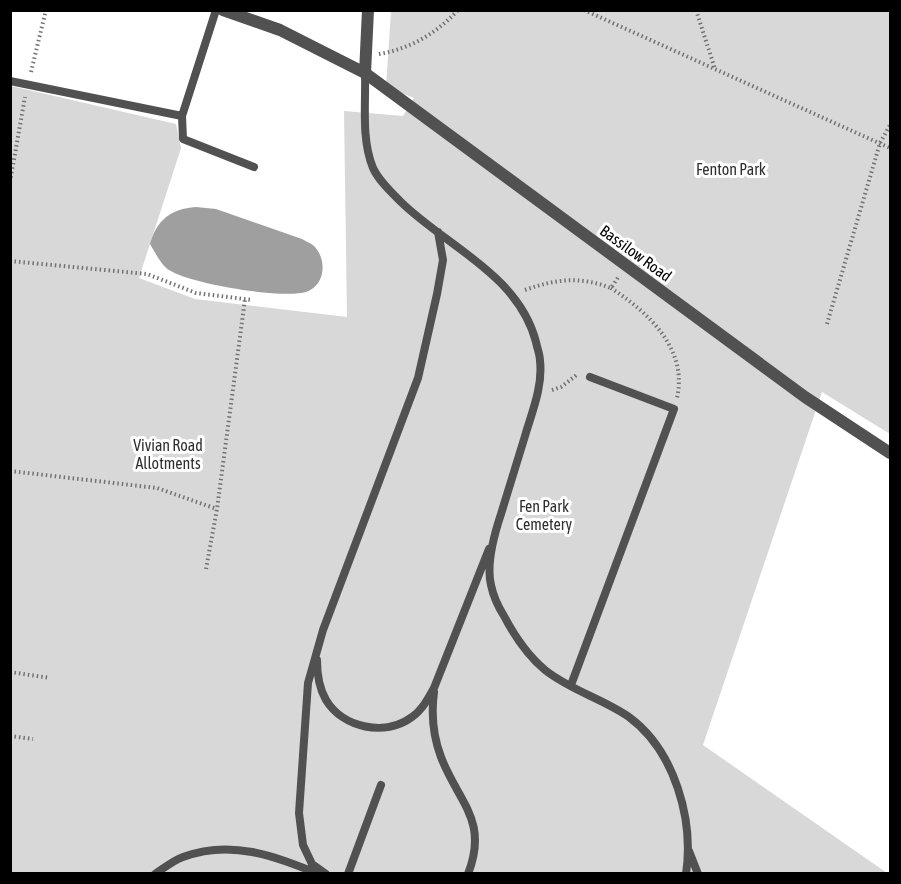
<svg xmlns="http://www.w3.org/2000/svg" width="901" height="884" font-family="'Asap Condensed',sans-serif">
  <rect width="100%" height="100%" fill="#fff"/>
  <path fill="#d8d8d8" d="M391 11H890V434L822 392 703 745 887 873 11 874V86L176 124 181 148 139 278 195 299 347 317 344 111 403 116 414 98 386 87Z"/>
  <path fill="#9f9f9f" d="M196 207 216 209 302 239C305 241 311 243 314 246 327 259 326 285 306 292 282 299 190 284 169 270 161 265 155 252 150 244 157 220 170 209 196 207Z"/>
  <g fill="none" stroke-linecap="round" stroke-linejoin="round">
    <path stroke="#737373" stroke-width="4" stroke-dasharray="1.5 3" stroke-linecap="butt" d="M584 10 890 148
      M696 10 715 69
      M379 54C410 49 437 33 458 10
      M31 72 46 10
      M10 182 25 97
      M10 261 147 274 196 293 252 300
      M611 288C649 313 688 349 677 398
      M525 290C556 279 580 276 611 288L619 276
      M827 324 880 143 890 125
      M552 390 561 387 578 374
      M10 471 157 488 217 509
      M206 569 217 509 245 299
      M10 672 50 678
      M10 736 33 739"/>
    <path stroke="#515151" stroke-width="8" d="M365 73C366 103 361 139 373 168 379 181 391 192 401 202 446 246 519 275 536 342 537 348 540 354 540 361 543 386 532 412 525 436 517 462 509 488 501 514 494 535 486 564 491 585 493 595 499 608 504 616 515 637 527 655 545 670 570 690 603 699 629 717 675 751 694 820 686 874
      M10 81 182 116 183 139 254 167
      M182 116 216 10
      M317 660C317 674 319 688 326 700 343 728 385 737 412 717 422 710 428 699 434 688L489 549
      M571 685 674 409 590 377
      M434 692C431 715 433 736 441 757 458 802 489 820 468 874
      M689 851 698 874
      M155 874C164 868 174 860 183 857 231 839 274 856 319 874
      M326 874 312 864 303 845 299 813 308 683 323 630 418 378 437 294 443 260 438 232
      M348 874 381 785"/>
    <path stroke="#515151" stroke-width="12" d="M223 10 280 30 365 73 805 397 890 453
      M365 73 368 10"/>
  </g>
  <g text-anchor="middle" stroke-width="6" stroke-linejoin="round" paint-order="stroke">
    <g font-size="16" fill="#2f2f2f" stroke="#fff">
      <text x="731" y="175">Fenton Park</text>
      <text x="168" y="451">Vivian Road<tspan x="168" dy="18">Allotments</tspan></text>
      <text x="544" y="512">Fen Park<tspan x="544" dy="18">Cemetery</tspan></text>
    </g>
    <g font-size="16" fill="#000" stroke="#fff">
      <text transform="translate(636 253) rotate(36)" y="6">Bassilow Road</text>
    </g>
  </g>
  <rect width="901" height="884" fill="none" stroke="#000000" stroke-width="24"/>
</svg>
